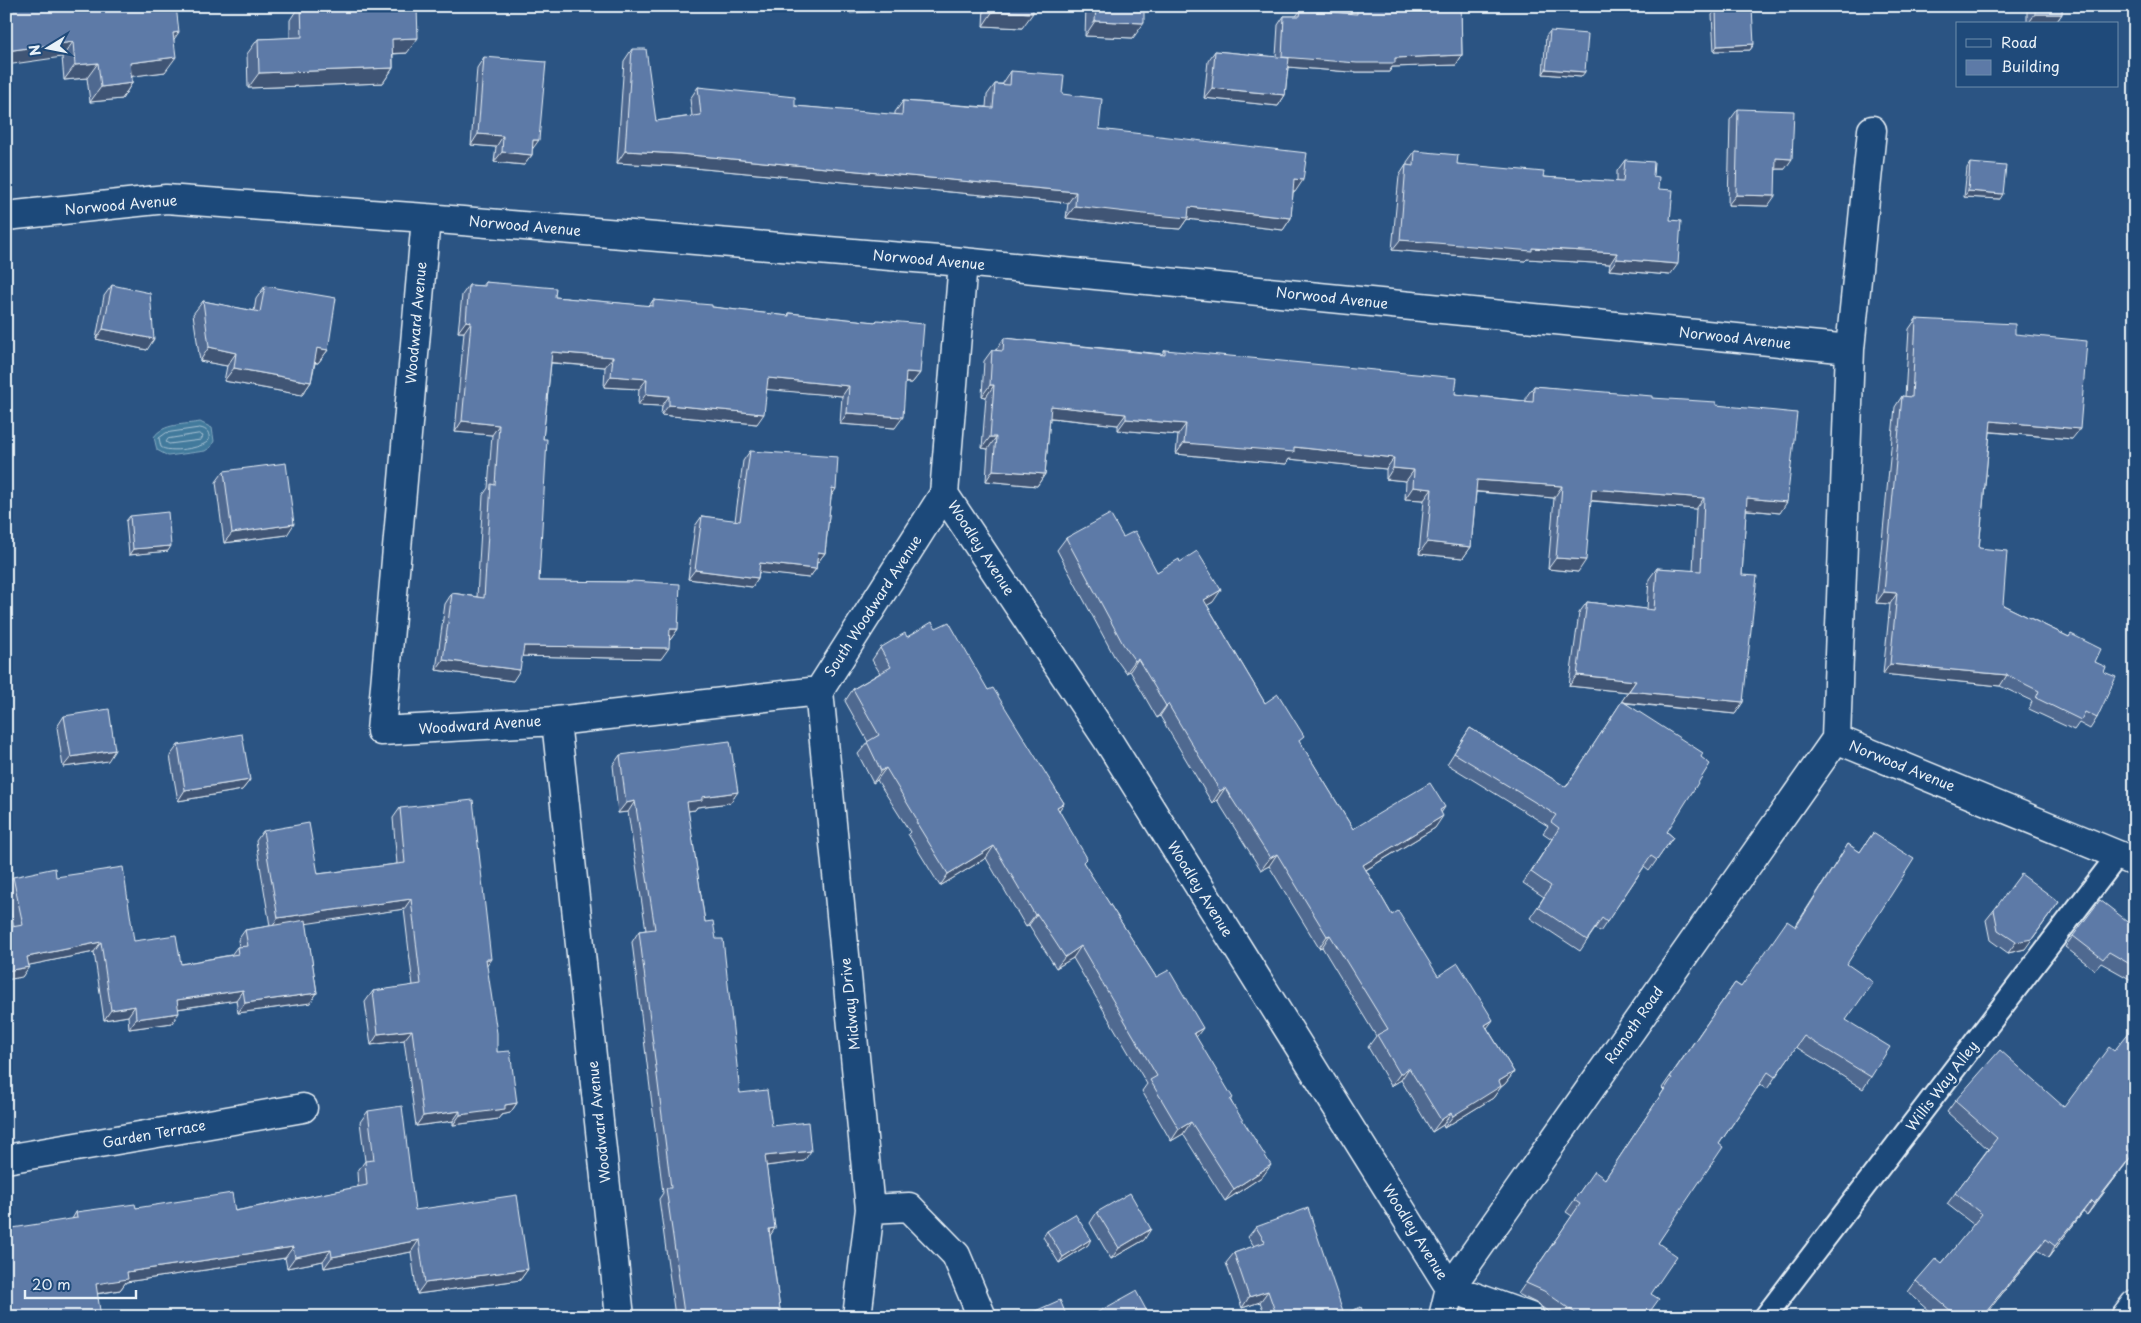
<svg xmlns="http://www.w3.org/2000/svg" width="2141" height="1323" font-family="'Playpen Sans',sans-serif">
  <rect width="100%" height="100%" fill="#2b5483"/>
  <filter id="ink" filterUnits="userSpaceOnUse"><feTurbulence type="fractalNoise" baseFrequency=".02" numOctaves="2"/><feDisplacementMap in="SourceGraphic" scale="10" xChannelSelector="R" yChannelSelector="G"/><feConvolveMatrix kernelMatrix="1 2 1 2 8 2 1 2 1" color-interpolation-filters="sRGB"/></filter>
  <g filter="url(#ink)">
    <path fill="#427a9c" stroke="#84aac1" d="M200 422 212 428 214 441 211 447 205 451 168 456 157 450 154 437C163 423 185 425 200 422Z"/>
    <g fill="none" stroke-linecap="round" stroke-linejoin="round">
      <path stroke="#a6c1d3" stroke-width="1" d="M200 428C207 429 210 433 209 440 203 449 168 453 161 447L159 438 166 433Z
        M199 434 203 436 201 440 169 444 166 442 168 439Z"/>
      <g stroke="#e8f1f8" stroke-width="25">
        <path id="lane" d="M1765 1317 2118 855"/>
      </g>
      <g stroke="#e8f1f8" stroke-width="31">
        <path id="street" d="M6 216 166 199 426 218 963 262 1850 349 1836 739 2135 862
          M426 218 381 731 556 721 819 691 944 494 963 262
          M1850 349 1872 130
          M944 494 1109 742 1450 1288 1530 1317
          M819 691 870 1209 857 1317
          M556 721 620 1317
          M6 1159 303 1108
          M870 1209 909 1207 956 1255 982 1317
          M1443 1317 1450 1288 1836 739"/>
      </g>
      <g stroke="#e8f1f8" stroke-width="31">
        <path id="secondary" d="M2125 1317 2135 1304"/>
      </g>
      <use href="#lane" stroke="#1f4a7a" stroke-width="21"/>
      <use href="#street" stroke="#1f4a7a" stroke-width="28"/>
      <use href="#secondary" stroke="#1f4a7a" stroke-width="28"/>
    </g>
    <path fill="#506990" stroke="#e8f1f8" d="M6 6 174 40 165 72 132 76V83L122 99 90 102 87 78 64 80 62 57Z
      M299 6H370V9L407 53 393 54V68L383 83 248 88 247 54 258 39 290 38V20Z
      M849 6H889L886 11 850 13Z
      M984 6H1033L1022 28 983 26Z
      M1086 6H1144L1133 38 1085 36Z
      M1352 6H1461L1462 55 1456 65 1392 67 1389 72H1350L1288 67 1285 95 1278 106 1204 98 1208 61 1215 51 1276 57 1278 25 1284 16H1296L1301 10 1351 13V8Z
      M2027 6H2062V14L2055 24H2027Z
      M1716 9 1754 44 1750 50 1714 51 1712 15Z
      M1550 31 1581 77 1543 74 1546 36Z
      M632 49 656 121 692 116 690 99 698 87 795 106 895 115V112L903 101 986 107 987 95 995 84H1003V83L1011 71 1062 94 1099 129 1295 192H1293L1291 218 1283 230 1187 219 1180 229 1136 226 1066 218 1068 203 672 166 617 163 624 61Z
      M484 57 532 150V155L524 165 494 162 496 147 471 145 477 68Z
      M1738 109 1785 169H1776L1768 206 1728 205 1730 120Z
      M1415 151 1457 164 1543 177 1617 182V171L1625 160 1653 176 1670 220V275L1609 270 1610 264 1527 259 1525 261 1392 250 1399 176 1406 165H1407V162Z
      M1970 163 2000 199 1964 197 1967 168Z
      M485 282 555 297 649 306 653 300 788 316 789 313 875 322 877 320 920 373 912 383H905L895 428 840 424 842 396 767 389 757 424 661 415 662 406 638 405 639 389 604 387 605 367 551 363 543 439 539 581 631 582 632 581 678 629 670 640H669L661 659 522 656 513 681 436 670 445 604 452 593 477 597 483 495 488 488 492 435 455 432 464 332H458L462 295 469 285 482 286Z
      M112 285 147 350 96 339 104 296Z
      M265 286 328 350 318 363H315L311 382 302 395 224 381 227 366 200 361 193 314 203 301 254 311 256 299Z
      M1916 319 2015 334 2072 439 1990 432 1979 548 2003 605 2069 637 2071 634 2104 672 2097 718 2090 729 2079 723 2074 730 2029 709 2032 701 2000 686 1883 674 1890 604 1876 603 1895 407 1902 396 1905 397 1909 329Z
      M1004 338 1162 354 1165 350 1455 394 1526 401V397L1534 386 1716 405 1780 513 1746 510 1742 575 1743 702 1735 714 1625 703 1701 757 1667 832 1673 837 1649 871 1644 867 1600 932 1595 929 1580 951 1530 918 1544 897 1523 883 1552 839 1543 833 1548 826 1447 764 1470 728 1566 787 1628 692 1569 686 1579 613 1587 602 1647 609 1649 579 1657 568 1693 571 1696 509 1591 501 1578 572 1548 569 1554 498 1476 492 1471 547 1463 558 1419 554 1424 500 1405 499 1406 481 1386 479V469L1289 459 1286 464 1176 454 1178 435 1118 430V425L1050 418 1045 474 1037 486 986 481 988 449 982 448 986 397 982 396 984 361 992 350H996Z
      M750 451 831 496 825 553 818 562H817L816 569 809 578 759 572 758 578 752 587 688 579 695 526 702 516 735 521 743 461Z
      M224 471 287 535 224 543 216 482Z
      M130 516 168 551 129 555 126 521Z
      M1123 537 1157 572 1180 562 1213 602 1207 605 1265 703 1300 742 1353 829 1445 807 1441 813 1435 828 1366 870 1392 915 1438 976 1487 1028 1514 1072 1505 1084 1501 1087 1493 1098 1444 1128 1443 1125 1432 1132 1401 1080 1391 1086 1368 1047 1376 1036 1322 947 1319 948 1269 866 1261 870 1217 800 1212 803 1160 716 1157 718 1130 671 1126 673 1114 656 1057 550 1066 538Z
      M936 628 988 690 1064 803 1059 810 1084 864 1156 977 1196 1037 1231 1101 1263 1176 1225 1201 1183 1134 1171 1141 1142 1091 1147 1084 1073 958 1056 968 1029 925 1026 927 986 858 940 886 908 834 910 832 877 780 873 783 858 754 868 742 845 701 853 689 880 673 872 660 880 648 907 637Z
      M64 716 108 761 63 767 57 727Z
      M178 745 250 780 242 790 178 801 170 756Z
      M620 755 730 803 697 807 695 810 688 811 705 922 740 1093 772 1126 804 1161 766 1166 775 1228 770 1235 781 1317H675V1316L659 1199 663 1193 632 942 639 931 646 930 628 812 618 813 613 765Z
      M400 808 486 966 497 1052 517 1103 510 1113 501 1115 498 1119 453 1125V1121L416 1126 404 1040 371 1045 365 1002 373 991 413 986 404 909 306 923 317 993 310 1003 238 1013 236 1000 178 1009 172 1023 129 1029 128 1016 104 1020 94 952 29 965 22 977 14 927 6 889V886L13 877H56L134 941 181 964 231 955 237 947H239L238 940 245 930 270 926 256 841 263 831 318 874 397 864 393 818Z
      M1873 833 1847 964 1846 1020 1871 1077 1863 1089 1796 1047 1767 1089 1760 1084 1719 1144 1658 1243 1651 1294 1646 1317H1556L1536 1303 1518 1294 1572 1216 1566 1212 1586 1183 1605 1179 1664 1090 1662 1088 1735 983 1741 987 1795 927 1848 844 1860 852Z
      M1994 910 2025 949 2008 953 1990 940 1986 920Z
      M2135 927V982L2101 963 2095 970 2065 947 2073 936Z
      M1955 1101 2064 1107 2129 1151 2125 1165 2087 1215 2083 1212 2048 1258 2038 1250 1983 1317H1937L1908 1292 1916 1281 1942 1263 1974 1225 1947 1204 1988 1149 1947 1112Z
      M368 1111 415 1210 528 1269 520 1280 417 1294 411 1252 324 1268 323 1261 287 1268 285 1258 126 1282 120 1290 97 1294 72 1219 76 1212 136 1208 235 1211 358 1187 357 1172 365 1161 360 1122Z
      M1097 1212 1144 1240 1111 1259 1090 1223Z
      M1256 1227 1344 1314 1365 1317H1266L1260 1302 1242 1308 1226 1263 1234 1253 1254 1246 1248 1237Z
      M1047 1231 1088 1245 1059 1263 1043 1237Z"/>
    <path fill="#415575" stroke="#e8f1f8" d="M855 6H889L886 11 850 13Z
      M993 11 1033 13 1022 28 983 26Z
      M2035 14H2062L2055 24H2028Z
      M1095 21 1144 23 1133 38 1085 36Z
      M179 32 168 48 173 33Z
      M418 38 407 53 381 54 392 39Z
      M73 42 62 57 6 65V51Z
      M1754 44 1750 50 1714 51 1717 46Z
      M1462 55 1456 65 1392 67 1389 72H1350L1275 66 1282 57 1395 58Z
      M176 57 165 72 119 78 130 63Z
      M98 63 87 78 64 80 75 65Z
      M393 68 383 83 248 88 259 73Z
      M1546 69 1585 72 1581 77 1543 74Z
      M132 83 122 99 90 102 101 87Z
      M1212 88 1285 95 1278 106 1204 98Z
      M478 134 503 136 496 147 471 145Z
      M533 140H539L531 151Z
      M625 151 680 154 1076 192 1068 203 672 166 617 163Z
      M502 152 532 155 524 165 494 162Z
      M1776 158 1792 159 1785 169H1769Z
      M1294 179 1303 180 1295 192 1286 191Z
      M1968 191 2003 194 2000 199 1964 197Z
      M1736 195 1775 196 1768 206 1728 205Z
      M1075 206 1189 207 1291 218 1283 230 1187 219 1180 229 1136 226 1066 218Z
      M1400 240 1532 248 1617 253 1610 264 1527 259 1525 261 1392 250Z
      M1617 259 1678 264 1670 275 1609 270Z
      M466 321 471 322 464 332H458Z
      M103 329 154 339 147 350 96 339Z
      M209 347 236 353 227 366 200 361Z
      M317 348 328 350 318 363 308 361Z
      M552 352 613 357 605 367 544 362Z
      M234 368 311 382 302 395 224 381Z
      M906 372 920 373 912 383 898 382Z
      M611 376 647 379 639 389 604 387Z
      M768 378 849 386 842 396 761 389Z
      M990 385H994L986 397 982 396Z
      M646 394 669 396 662 406 638 405Z
      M669 405 764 414 757 424 661 415Z
      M1051 406 1126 414 1118 425 1043 417Z
      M847 413 903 417 895 428 840 424Z
      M1126 419 1186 424 1178 435 1118 430Z
      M462 421 499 425 492 435 455 432Z
      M1991 421 2080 429 2072 439 1983 431Z
      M990 437H996L988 449 982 448Z
      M1184 443 1294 447 1394 458 1386 469 1289 459 1286 464 1176 454Z
      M1393 468 1414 470 1406 481 1386 479Z
      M993 470 1045 474 1037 486 986 481Z
      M1477 480 1562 486 1554 498 1469 491Z
      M1413 487 1432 489 1424 500 1405 499Z
      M832 488 836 489 830 498Z
      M1592 489 1704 498 1696 509 1584 500Z
      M1747 498 1787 502 1780 513 1739 509Z
      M294 524 287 535 224 543 232 533Z
      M1427 542 1471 547 1463 558 1419 554Z
      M171 546 168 551 129 555 133 549Z
      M818 552 825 553 818 562 811 561Z
      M1556 558 1586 560 1578 572 1548 569Z
      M760 563 816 569 809 578 754 572Z
      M695 570 758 578 752 587 688 579Z
      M1221 590 1213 602 1196 612 1204 600Z
      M1884 592 1897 593 1890 604 1876 603Z
      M670 629H678L670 640H663Z
      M524 646 669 648 661 659 516 656Z
      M1138 659 1130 671 1126 673 1135 661Z
      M443 660 520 670 513 681 436 670Z
      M1890 664 2007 675 2000 686 1883 674Z
      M1577 675 1636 681 1628 692 1569 686Z
      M1629 691 1743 702 1735 714 1621 702Z
      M1168 704 1160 716 1157 718 1166 706Z
      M115 750 108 761 63 767 71 757Z
      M886 768 877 780 873 783 881 771Z
      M250 780 242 790 178 801 185 790Z
      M1225 788 1217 800 1212 803 1220 791Z
      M738 792 730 803 697 807 695 810 679 812 687 802 702 797Z
      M635 801 628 812 618 813 626 803Z
      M1064 803 1056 815 1057 807Z
      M1443 816 1435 828 1354 877 1363 865Z
      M994 846 986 858 940 886 948 874Z
      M1277 854 1269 866 1261 870 1270 858Z
      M411 899 404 909 271 929 278 918Z
      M2059 902 2025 949 2008 953 2016 942Z
      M1037 914 1029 925 1026 927 1035 915Z
      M1330 935 1322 947 1319 948 1327 936Z
      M101 942 94 952 20 967 27 957Z
      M1081 946 1073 958 1056 968 1065 957Z
      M486 959H491L484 969Z
      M29 967 22 977 6 980V971Z
      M243 990 236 1000 170 1010 177 1000Z
      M317 993 310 1003 238 1013 245 1003Z
      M135 1006 128 1016 104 1020 111 1010Z
      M179 1013 172 1023 129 1029 136 1019Z
      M1493 1020 1484 1032 1485 1025Z
      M1203 1028 1194 1040V1033Z
      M412 1030 404 1040 371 1045 378 1034Z
      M1409 1068 1401 1080 1391 1086 1400 1074Z
      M1514 1072 1505 1084 1501 1087 1493 1098 1444 1128 1453 1116 1499 1081Z
      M517 1103 510 1113 501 1115 498 1119 453 1125 460 1115 505 1105Z
      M460 1111 453 1121 416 1126 423 1116Z
      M1451 1113 1443 1125 1432 1132 1441 1120Z
      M1191 1122 1183 1134 1171 1141 1179 1129Z
      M811 1151 804 1161 758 1167 765 1156Z
      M2133 1154 2125 1165 2087 1215 2094 1204Z
      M1271 1165 1263 1176 1225 1201 1234 1189Z
      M2091 1201 2083 1212 2048 1258 2055 1246Z
      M775 1228 768 1239 769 1229Z
      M1151 1229 1144 1240 1111 1259 1119 1248Z
      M1091 1239 1088 1245 1059 1263 1063 1257Z
      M2046 1239 2038 1250 1983 1317H1981Z
      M419 1240 411 1252 324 1268 332 1257Z
      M293 1247 285 1258 126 1282 120 1290 88 1295 96 1284 127 1272Z
      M331 1250 323 1261 287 1268 295 1257Z
      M528 1269 520 1280 417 1294 425 1283Z
      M1268 1291 1260 1302 1242 1308 1249 1297Z"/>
    <path fill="#5d7aa7" stroke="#e8f1f8" d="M6 6H176L179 32 173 33 176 57 130 63 132 83 101 87 98 63 75 65 73 42 6 51Z
      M301 6H370V9L417 8 418 38 392 39 393 68 259 73 258 39 302 37Z
      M994 6H1033V13L993 11Z
      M1096 6H1144V23L1095 21Z
      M1357 6H1461L1462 55 1395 58V63H1357L1282 57 1284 16H1300L1301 10 1357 14Z
      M2035 6H2062V14H2035Z
      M1752 8 1754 44 1717 46 1716 9Z
      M1550 31 1588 34 1585 72 1546 69Z
      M632 49H646L656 121 701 115 698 87 795 97V106L902 115 903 101 993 108 995 84 1010 85 1011 71 1064 75 1062 94 1102 99 1099 129 1307 153 1303 180 1294 179 1291 218 1189 207 1188 218 1144 214 1075 206 1076 192 680 154 625 151Z
      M1215 51 1289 58 1285 95 1212 88Z
      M484 57 546 62 539 140H533L532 155 502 152 503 136 478 134Z
      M1738 109 1794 111 1792 159 1776 158 1775 196 1736 195Z
      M1415 151 1458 155 1457 164 1544 172 1543 177 1623 182 1625 160 1654 162 1653 176 1659 177 1658 189 1673 190 1670 220 1681 221 1678 264 1617 259V253L1532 248V251L1400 240 1406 165 1414 166Z
      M1970 163 2006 166 2003 194 1968 191Z
      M485 282 556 288 555 297 653 306V300L712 305V307L789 316V313L876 322 877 320 924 324 920 373 906 372 903 417 847 413 849 386 768 378 764 414 669 405V396L646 394 647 379 611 376 613 357 552 352 543 439H547L539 581 632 582V581L680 584 678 629H670L669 648 524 646 520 670 443 660 452 593 484 598 491 484 495 485 499 425 462 421 471 322 466 321 469 285 485 286Z
      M112 285 150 293 154 339 103 329Z
      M265 286 336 298 328 350 317 348 311 382 234 368 236 353 209 347 203 301 260 312Z
      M1916 319 2015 324V334L2087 341 2080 429 1991 421 1979 548 2007 551 2003 605 2069 637 2071 634 2101 649 2095 662 2106 667 2104 672 2116 677 2097 718 2085 712 2081 720 2036 698 2039 691 2007 675 1890 664 1897 593 1884 592 1902 396 1912 397Z
      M1004 338 1165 355V350L1209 354 1457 378 1455 394 1533 402 1534 386 1652 396V398L1716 402V405L1797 413 1787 502 1747 498 1742 575 1757 576 1743 702 1629 691 1636 681 1577 675 1587 602 1654 610 1657 568 1701 571 1704 498 1592 489 1586 560 1556 558 1562 486 1477 480 1471 547 1427 542 1432 489 1413 487 1414 470 1393 468 1394 458 1294 447V452L1184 443 1186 424 1126 419V414L1051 406 1045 474 993 470 996 437H990L994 385H990L992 350 1003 351Z
      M750 451 838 457 836 489 832 488 825 553 818 552 816 569 760 563 758 578 695 570 702 516 740 521Z
      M286 463 294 524 232 533 224 471Z
      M168 512 171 546 133 549 130 516Z
      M1110 514 1123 537 1135 531 1157 572 1179 559 1180 562 1197 551 1221 590 1204 600 1265 703 1278 694 1304 736 1299 740 1353 829 1430 783 1445 807 1440 810 1443 816 1363 865 1392 915 1398 911 1438 976 1458 963 1493 1020 1485 1025 1514 1072 1499 1081 1501 1086 1453 1116 1451 1113 1441 1120 1409 1068 1400 1074 1377 1035 1388 1029 1330 935 1327 936 1277 854 1270 858 1225 788 1220 791 1168 704 1166 706 1138 659 1135 661 1123 644 1066 538Z
      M932 622 936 628 949 622 988 690 993 688 1064 803 1057 807 1087 858 1083 862 1156 977 1169 970 1203 1028 1194 1033 1233 1098 1230 1100 1271 1165 1234 1189 1191 1122 1179 1129 1150 1080 1157 1076 1081 946 1065 957 1037 914 1035 915 994 846 948 874 916 822 918 821 886 768 881 771 867 742 879 735 853 689 891 667 880 648 905 633 907 637Z
      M1622 701 1703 753 1701 757 1710 764 1667 832 1673 837 1657 860 1651 856 1607 922 1602 918 1587 940 1538 907 1551 886 1531 872 1559 828 1551 822 1556 815 1454 753 1470 728 1566 787Z
      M109 709 115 750 71 757 64 716Z
      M242 734 250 780 185 790 178 745Z
      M730 741 738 792 702 797V800L687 802 705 922 713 921 716 939H723L740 1093 767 1090 772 1126 808 1122 811 1151 765 1156 775 1228 769 1229 781 1317H676V1315L684 1313 666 1188H671L639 931 655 929 635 801 626 803 620 755Z
      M473 800 491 959H486L497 1033V1052L510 1051 517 1103 505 1105V1109L460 1115V1111L423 1116 412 1030 378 1034 373 991 421 984 411 899 278 918 263 831 309 823 318 874 405 863 400 808Z
      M1873 833 1914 859 1847 964 1873 982 1846 1020 1890 1047 1871 1077 1804 1036 1775 1077 1768 1072 1719 1144 1723 1147 1658 1243 1677 1256 1651 1294 1659 1299 1646 1317H1581L1544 1291 1526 1283 1580 1204 1574 1200 1594 1171 1605 1179 1672 1078 1670 1077 1735 983 1741 987 1787 921 1796 927 1848 844 1860 852Z
      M123 867 134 941 176 935 181 964 238 954 237 947 248 946 245 930 306 920 317 993 245 1003 243 990 177 1000 179 1013 136 1019 135 1006 111 1010 101 942 27 957 29 967 6 971V928L23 925 13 877 55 868 56 877Z
      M2021 874 2059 902 2032 939 2016 942 1998 930 1994 910Z
      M2100 900 2135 927V967L2109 952 2103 959 2073 936Z
      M2135 1025V1143L2129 1151 2133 1154 2094 1204 2091 1201 2055 1246 2046 1239 1981 1317H1958L1916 1281 1936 1258 1942 1263 1982 1214 1955 1193 1997 1138 1955 1101 2000 1050 2064 1107 2109 1047 2114 1051Z
      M402 1106 415 1210 517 1195 528 1269 425 1283 419 1240 332 1257 331 1250 295 1257 293 1247 127 1272 128 1279 96 1284 101 1317H6V1229L77 1218 76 1212 135 1204 136 1208 232 1193 235 1211 367 1185 365 1161 374 1160 368 1111Z
      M1130 1193 1151 1229 1119 1248 1097 1212Z
      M1308 1208 1344 1314 1361 1307 1365 1317H1277L1268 1291 1249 1297 1234 1253 1265 1242 1256 1227Z
      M1075 1214 1091 1239 1063 1257 1047 1231Z
      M1136 1291 1150 1317H1089Z
      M1060 1300 1067 1317H1022Z"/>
  </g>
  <g text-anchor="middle" stroke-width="5" stroke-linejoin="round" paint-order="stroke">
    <g font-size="14" fill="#e8f1f8" stroke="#1f4a7a">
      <text transform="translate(121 205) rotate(-5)" y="5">Norwood Avenue</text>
      <text transform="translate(525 226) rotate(5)" y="5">Norwood Avenue</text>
      <text transform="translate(929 260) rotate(5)" y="5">Norwood Avenue</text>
      <text transform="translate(1332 298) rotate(6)" y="5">Norwood Avenue</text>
      <text transform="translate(416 323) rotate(-85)" y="5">Woodward Avenue</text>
      <text transform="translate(1735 338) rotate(6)" y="5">Norwood Avenue</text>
      <text transform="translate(981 548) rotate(57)" y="5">Woodley Avenue</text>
      <text transform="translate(873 606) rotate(-57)" y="5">South Woodward Avenue</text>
      <text transform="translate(480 725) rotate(-4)" y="5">Woodward Avenue</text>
      <text transform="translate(1902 766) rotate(22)" y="5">Norwood Avenue</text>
      <text transform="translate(1200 889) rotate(58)" y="5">Woodley Avenue</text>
      <text transform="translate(850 1004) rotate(-96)" y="5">Midway Drive</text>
      <text transform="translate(1634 1025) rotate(-55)" y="5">Ramoth Road</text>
      <text transform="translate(1942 1086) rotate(-53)" y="5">Willis Way Alley</text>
      <text transform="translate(599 1122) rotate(-96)" y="5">Woodward Avenue</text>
      <text transform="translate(154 1134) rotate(-10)" y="5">Garden Terrace</text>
      <text transform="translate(1415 1232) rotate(58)" y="5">Woodley Avenue</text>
    </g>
  </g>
  <rect width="2141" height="1323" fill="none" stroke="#1f4a7a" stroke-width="25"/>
  <rect x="12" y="12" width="2116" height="1298" fill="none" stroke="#e8f1f8" stroke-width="2" filter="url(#ink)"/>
  <rect x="1956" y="22" width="162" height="65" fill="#1f4a7a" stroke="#6f8dac"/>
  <rect x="1966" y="39" width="25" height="8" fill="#1f4a7a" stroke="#6f8dac"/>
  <text x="2001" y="48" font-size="15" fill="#e8f1f8">Road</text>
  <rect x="1966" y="60" width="25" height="15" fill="#5d7aa7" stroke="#6f8dac"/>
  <text x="2001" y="72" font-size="15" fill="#e8f1f8">Building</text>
  <g transform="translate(48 48) rotate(260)" stroke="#1f4a7a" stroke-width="4" paint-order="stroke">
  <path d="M0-4L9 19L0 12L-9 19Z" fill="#e8f1f8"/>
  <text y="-8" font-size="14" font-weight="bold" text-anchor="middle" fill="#e8f1f8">N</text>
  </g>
  <path d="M25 1290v8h111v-8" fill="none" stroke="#e8f1f8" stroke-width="2.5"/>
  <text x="32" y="1290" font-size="15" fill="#e8f1f8" stroke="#1f4a7a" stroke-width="4" paint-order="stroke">20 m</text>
</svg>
